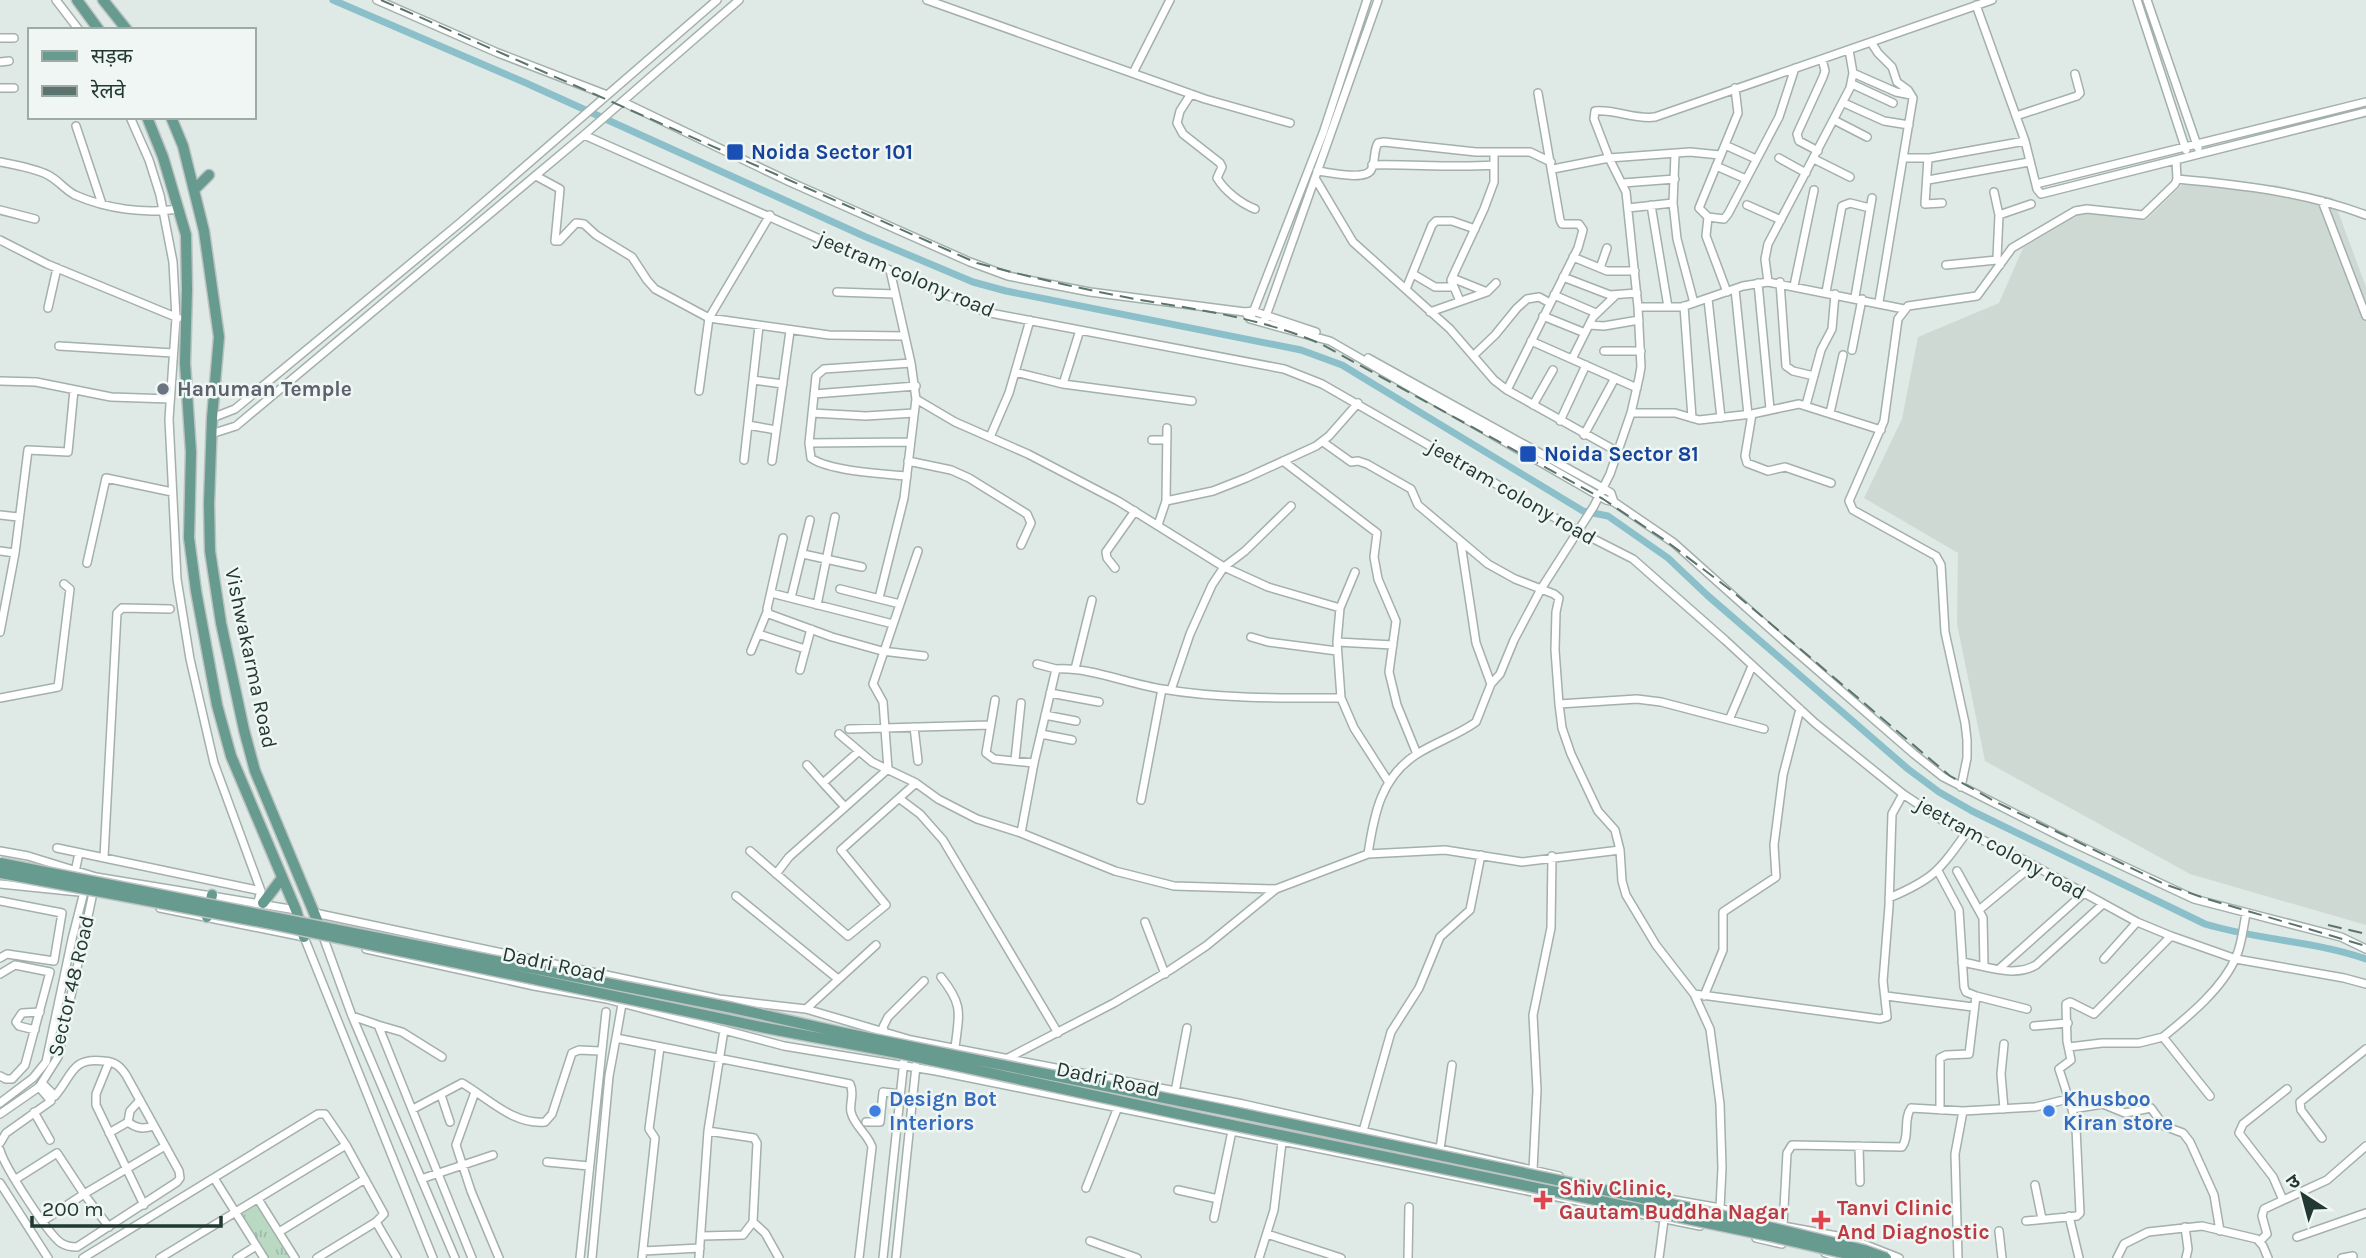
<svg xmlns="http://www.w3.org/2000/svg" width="2366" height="1258" font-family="Karla,'Noto Sans Devanagari',sans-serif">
  <defs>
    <pattern id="park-tufts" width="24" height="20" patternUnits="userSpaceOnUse" patternTransform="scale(1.75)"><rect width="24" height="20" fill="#bad9c3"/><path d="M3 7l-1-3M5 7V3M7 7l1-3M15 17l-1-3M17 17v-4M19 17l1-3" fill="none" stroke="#a0bba8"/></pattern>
  </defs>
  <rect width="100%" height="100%" fill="#dfe9e5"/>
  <path fill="#ced9d4" d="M2183 184 2275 185 2333 198 2366 287V925L2190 874 1985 761 1957 624 1958 553 1864 498 1902 419 1918 337 1999 303 2023 248 2091 207 2146 220Z"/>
  <path fill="url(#park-tufts)" d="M258 1204 291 1258H268L241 1215Z"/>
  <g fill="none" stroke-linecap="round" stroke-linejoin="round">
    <path stroke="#8bc0cb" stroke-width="7" d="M333 0 526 83 866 237 973 282 1006 291 1301 350 1342 365 1583 511 1608 516 1668 558 1707 595 1908 769 1939 792 1972 811 2205 924C2258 940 2314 941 2366 959"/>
    <g stroke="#a3b0ac" stroke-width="10">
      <path id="minor" d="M56 0 79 30
        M377 0 498 53 607 95
        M927 0 1205 99 1290 123
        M2137 0 2186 150
        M2147 0 2198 148
        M1976 5 2025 141 2037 189 2041 194 2366 112
        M0 38H14
        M1871 42 1878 53 1892 67 1897 82 1908 90 1913 98 1879 302
        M0 62 9 61
        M1133 73 1170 0
        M1853 73 1896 92 1911 95
        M1852 84 1893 103
        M0 88H14
        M1735 88 1738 113 1699 208 1708 217 1724 219 1728 214 1779 117 1795 68
        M1191 94 1180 111 1177 123 1183 134 1220 163 1222 167 1217 178C1225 191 1240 203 1255 209
        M623 102 790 182 970 262 1008 276 1090 292 1245 312 1253 311 1316 332
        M1844 103 1884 121 1909 125
        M2016 116 2077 96 2080 93 2075 74
        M130 117 149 160 160 195 173 262 176 318 169 419 177 579 190 659 214 763 261 891 251 926
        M1834 120 1867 137
        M76 126 102 204
        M584 135 985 312 1284 369 1322 384 1578 531 1633 559 1725 640 1815 723 1903 794 1945 822 2024 860 2137 922 2171 936 2236 959 2344 978 2366 984
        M1725 145 1756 159
        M1818 151 1799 141 1797 134 1823 77 1825 71 1822 59
        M1779 158 1806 173
        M1904 158H1930L2025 141
        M1928 158 1925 204 1942 203
        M1814 159 1850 177
        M0 162C16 165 34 168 48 175 58 180 65 190 75 195 107 209 144 214 178 209
        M1372 165C1413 164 1453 168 1494 165
        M1716 166 1746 179
        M1553 169 1609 158 1690 152 1720 155
        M1317 171C1328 172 1365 181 1371 170 1376 162 1373 151 1378 143L1384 142 1476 152H1530L1551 162
        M536 176 560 189 555 241H559L576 223 584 224 596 235 632 257 647 280 655 289 709 318 829 335 904 336
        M1315 178 1353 242 1450 329 1494 380 1507 390 1618 452
        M2177 179C2242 185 2305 192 2366 215
        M1928 180 2029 162
        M1623 183 1675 179
        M2036 184 2366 102
        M1994 192 1999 215 1997 258 2000 265
        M2322 201 2366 316
        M1673 203 1675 155
        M1651 205 1668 307
        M1747 205 1781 220
        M1628 208 1673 203 1677 239 1694 303
        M0 210 35 219
        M1999 215 2031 204
        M1708 217 1706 236 1727 292
        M0 240 47 264 178 318
        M1573 257 1607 271H1635
        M1946 265 1997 260
        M1600 268 1607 248
        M1413 274 1435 287H1452
        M1563 277 1610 295 1637 293
        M1452 278 1487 292
        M1768 282 1765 259 1768 244 1850 88 1853 73 1849 50
        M1780 282 1786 366 1793 371 1814 376
        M1758 283 1770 409
        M1794 286 1814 190
        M1406 289 1432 225 1436 221H1452L1475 229
        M1735 289 1748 415
        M837 292 895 294
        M1826 292 1842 206 1850 203 1870 208
        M1554 295 1596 313
        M1855 297 1872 198
        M1708 299 1721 418
        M1460 301 1451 280 1484 209 1494 182V152
        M1684 306 1692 418
        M1638 307H1682L1743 286 1768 282 1904 309
        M48 308 57 268
        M1245 312 1250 319 1330 341 1606 500 1614 502 1674 543 1786 643 1914 754 1943 777 2067 840 2194 899 2341 937 2366 949
        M1430 312 1487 292 1496 283
        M1252 315 1323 133 1367 0
        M1543 316 1585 333
        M1265 319 1378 0
        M1589 325 1604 326 1639 320
        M1531 341 1637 388
        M59 346 173 353
        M1852 350 1862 299
        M1604 351H1641
        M1474 355 1495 335 1517 308 1527 299 1539 297 1550 303
        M1368 358 1603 488 1611 493 1614 502
        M1572 359 1593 317 1616 295
        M1015 372 1063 384 1192 401
        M753 380 783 384
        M0 381 36 382 111 397 170 399
        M1063 384 1080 330
        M1507 390 1578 248 1583 230 1579 224H1562L1560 220 1538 93
        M699 391 709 318 770 215
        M814 394 916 386
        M916 399 955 422 1028 454 1118 501 1224 567 1268 587 1340 608
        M1533 405 1553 370
        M1806 405 1821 350 1832 329 1835 294
        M812 413 866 416 914 413
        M1631 413H1675L1699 420 1752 414 1799 404 1881 430
        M1830 413 1843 355
        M1752 414 1745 456 1747 463 1768 471 1785 467 1831 483
        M212 418 235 409 461 222 717 0
        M1560 421 1586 365
        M748 425 776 430
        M211 434 236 426 584 135 739 0
        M1584 435 1615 378
        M990 437 1009 393 1030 320
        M1152 440H1167
        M910 442 809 443 816 376 824 369 911 363
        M1323 442 1351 462 1358 461 1367 464 1411 489 1418 505 1488 564 1515 579 1554 594 1559 598 1556 612 1555 650 1559 704 1562 728 1571 754 1598 811 1615 830 1620 850 1622 881 1626 895 1656 945 1694 994 1710 1029 1720 1104 1722 1168 1720 1208
        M809 443 811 458C829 471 883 474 907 476
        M744 460 759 326
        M772 461 790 331
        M908 461 951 470 969 478 1027 514 1031 523 1021 545
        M1283 461 1377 533 1374 557 1378 579 1396 621 1389 672 1397 705 1417 754
        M1166 501 1167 428
        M0 515 18 517
        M1158 525 1166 501 1213 491 1246 478 1316 446 1329 436 1358 403
        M783 538 767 609 769 614 832 637 882 651 924 656
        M1461 544 1476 643 1491 684
        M0 551 15 553
        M803 554 862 567
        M87 563 106 478 172 492
        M1115 568 1107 558 1106 552 1135 511
        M840 589 900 604
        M771 593 893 624
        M791 598 810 520
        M879 598 904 498 916 399 911 363 890 270
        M817 605 835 517
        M0 632 15 553 28 450 68 452 74 390
        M758 634 805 649
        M1251 637 1268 642 1337 651
        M1337 642 1340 608 1355 572
        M751 651 767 612
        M1037 664 1056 669
        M1075 669 1092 600
        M800 670 811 629
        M1171 690 1190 634 1212 585 1224 567 1245 551 1291 506
        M1050 693 1099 702
        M0 698 58 687 70 589 64 584
        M995 700 986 753 994 759 1034 763
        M1559 704 1637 699 1661 702 1764 729
        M1045 715 1076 721
        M1729 720 1752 666
        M914 727 918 761
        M849 729 989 725
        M839 734 872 762 916 783 938 799 977 819 1021 833 1115 871 1174 886 1275 889
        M1041 734 1072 740
        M1015 760 1021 703
        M807 765 823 783 858 752
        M1388 781 1354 728 1341 698 1337 642 1393 645
        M823 783 845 807
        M1961 787 1967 758V740L1965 723 1945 632 1941 565 1936 556 1853 510 1849 501 1884 421 1898 319 1908 306 1977 296 2012 248 2075 211 2087 209 2143 215 2175 184 2177 179 2176 160
        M900 799 920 814 943 840 1058 1033
        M1141 800 1162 689
        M1021 833 1034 763 1056 669C1091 667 1128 684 1162 689 1221 699 1282 698 1341 698
        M57 848 261 891
        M0 851 28 856 96 877 296 910
        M750 851 848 936 886 905 841 850 916 783
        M1368 854 1445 850 1522 862 1620 850
        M104 857 117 613 122 608 170 609
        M1938 871 1959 910 1964 987 1966 992 1976 996 1969 1054 1946 1055 1940 1058V1110
        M1957 871 1983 918 1984 966
        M75 872 79 853
        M776 874 789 857 888 769 883 702 873 684 918 551
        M0 884 79 892
        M736 896 838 979
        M1889 898C1934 879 1939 871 1967 832
        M0 901 62 913 54 961 7 954 0 958
        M160 908 304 937 433 1258
        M1979 910 2033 865
        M315 913 719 999 806 1009 911 1040 1243 1104 1559 1176
        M1145 922 1165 974
        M324 939 352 1016 455 1258
        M366 949 534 986 607 999 784 1046 936 1071 1700 1226
        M2104 959 2137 922
        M1962 962C1985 966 2014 978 2036 965L2103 904
        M1999 969 2084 893
        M0 974 15 965 50 972 25 1065 12 1079H6L0 1076
        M941 977C964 1006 959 1013 955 1048
        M1694 994 1880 1019 1887 1017 1883 981 1889 906 1892 814 1903 794
        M1704 996 1723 950V912L1776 877 1774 845 1783 775 1800 709
        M1886 996 1973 1007
        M1976 996 2027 1009
        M806 1009 876 945
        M352 1016 378 1025 472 1258
        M378 1025 402 1032 442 1057
        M2034 1026 2068 1023
        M35 1030 19 1026 16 1022 22 1013 40 1012
        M885 1033 883 1027 888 1017 924 981
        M2163 1037C2189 1016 2223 988 2236 957 2242 944 2243 928 2246 914
        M616 1038 622 1004
        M2004 1044 2001 1074 2004 1109
        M2069 1047 2102 1043H2139L2163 1037 2210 1096
        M1006 1059 1114 1003 1170 970 1206 946 1276 889 1368 854C1374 814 1381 777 1417 754 1436 742 1458 735 1476 722L1491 684 1500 674 1514 640 1541 589 1594 506 1610 474 1631 413 1639 378 1641 367 1638 307 1626 192 1609 158 1594 119 1595 111C1615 109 1635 120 1655 117L1992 0
        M109 1062 96 1094V1105L144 1205
        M475 1092 456 1145 471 1191 499 1258
        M1175 1092 1187 1028
        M441 1095 450 1122
        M140 1100 130 1111 128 1122C137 1129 144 1129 154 1126
        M0 1103 33 1078 46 1062 72 939 85 888
        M413 1109 462 1083C488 1098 513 1125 545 1122L552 1114 572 1053 579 1050 600 1051
        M2072 1109 2059 1069 2071 1060 2067 1041 2066 1004 2070 1002 2094 1014 2171 936
        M34 1112 50 1140
        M0 1114 39 1087 58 1057 94 888
        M866 1122H880L883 1092 900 1094
        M1363 1131 1391 1032 1419 988 1440 937 1470 910 1481 855
        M109 1133 128 1122
        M2322 1138 2301 1110 2300 1102 2366 1049
        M0 1143 6 1133 51 1101 39 1087
        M1859 1146 1860 1182
        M1440 1149 1452 1065
        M0 1150C4 1166 48 1234 61 1243 66 1246 72 1247 77 1247L177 1182 180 1178 179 1171 126 1075C120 1066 115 1062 104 1061 71 1057 73 1075 55 1096L42 1083
        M547 1162 589 1166
        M1533 1170 1537 1090 1533 1015 1551 928 1552 856
        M214 1178 264 1258
        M16 1179 57 1153 84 1194 109 1227
        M421 1179 493 1155
        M0 1183 48 1258
        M2035 1185 2042 1219
        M1086 1188 1118 1107
        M1178 1190 1218 1199
        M1663 1198 1720 1208 1783 1226 1848 1238 1899 1258
        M258 1199 295 1258
        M2283 1200 2273 1177 2239 1133 2243 1124 2287 1089
        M2069 1216 2079 1258
        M1214 1218 1232 1131
        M43 1221 84 1194 165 1146
        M2026 1221 2077 1216 2080 1213 2076 1128 2072 1109 2103 1104 2125 1113 2151 1108 2164 1126 2183 1133 2190 1142 2214 1195 2220 1231
        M376 1222 397 1258
        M753 1222 765 1233 779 1258
        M1783 1226 1787 1153 1792 1145 1902 1147C1910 1136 1903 1119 1911 1108L1963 1111 2035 1107 2068 1099
        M2185 1227 2188 1249 2186 1258
        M1999 1231 2002 1258
        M279 1232 365 1179
        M1267 1234 1341 1258
        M701 1236 743 1235 753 1222 757 1143 754 1138 708 1131
        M2297 1237 2366 1213
        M1756 1238 1782 1244
        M1090 1241 1137 1258
        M2260 1241 2267 1234 2262 1216 2264 1209 2327 1180 2366 1146
        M643 1251 700 1248
        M1825 1253 1843 1258
        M83 1258 318 1114H325L346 1145 384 1214 376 1222 317 1258
        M160 1258 346 1145
        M237 1258 256 1246
        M580 1258 606 1012
        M592 1258 609 1076 616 1038 850 1084C855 1094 849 1103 851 1112 854 1126 868 1134 872 1147L859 1258
        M642 1258 655 1138 649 1129 660 1047
        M699 1258 708 1131 724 1030
        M883 1258 904 1060
        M896 1258 916 1066
        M1259 1258 1274 1210 1282 1142
        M1408 1258 1409 1207
        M1659 1258 1664 1220
        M1958 1258 1955 1154 1963 1111
        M2117 1258 2124 1244 2148 1232 2202 1226 2257 1239 2263 1246 2268 1258
        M2342 1258 2353 1256"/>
    </g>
    <g stroke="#bdc3c2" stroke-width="13">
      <path id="major" d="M77 0 99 30
        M103 0 127 30
        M147 117 163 157 186 235 187 289 185 363 191 452 189 538 196 591 217 705 231 756 296 910 304 937
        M171 117 183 146 204 231 219 337 212 418 209 504 210 551 221 623 244 730 255 771 322 932
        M194 190 209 175
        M263 903 282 878
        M207 917 212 895"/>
    </g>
    <use href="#minor" stroke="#fff" stroke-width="7"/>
    <use href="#major" stroke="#679b8f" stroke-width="10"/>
    <path stroke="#5c746e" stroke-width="2" stroke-dasharray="14 7" stroke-linecap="butt" d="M381 0 977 263C1029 277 1082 289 1135 299 1199 310 1264 318 1323 345L1603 499 1666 541 1732 591 1950 776 1996 802 2164 884 2207 899 2366 946
      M2328 925 2366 934"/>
    <g stroke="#bdc3c2" stroke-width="13" stroke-linecap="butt">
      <path id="major-bridge" d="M0 863 733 1008 844 1033 1229 1111 1695 1209 1864 1250 1886 1258
        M0 873 277 925 766 1028 898 1053 1198 1118 1770 1236 1865 1258"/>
    </g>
    <use href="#major-bridge" stroke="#679b8f" stroke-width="10"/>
  </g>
  <g fill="#1a4fb4" stroke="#eff6f3" stroke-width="2.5">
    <rect x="726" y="143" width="18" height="18" rx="3.5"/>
    <rect x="1519" y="445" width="18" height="18" rx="3.5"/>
  </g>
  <circle fill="#6b7280" stroke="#eff6f3" stroke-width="2.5" cx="163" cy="389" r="7"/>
  <g fill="#3f7fe0" stroke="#eff6f3" stroke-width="2.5">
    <circle cx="875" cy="1111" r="7"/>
    <circle cx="2049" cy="1111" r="7"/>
  </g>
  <g fill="#e0444e" stroke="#eff6f3" stroke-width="2.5">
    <path d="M1539.5 1189.5h7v7h7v7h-7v7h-7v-7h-7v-7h7z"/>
    <path d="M1817.5 1209.5h7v7h7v7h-7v7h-7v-7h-7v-7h7z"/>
  </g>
  <g text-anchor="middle" stroke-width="5" stroke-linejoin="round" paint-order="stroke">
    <g font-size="21" font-weight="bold" fill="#164399" stroke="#eff6f3" text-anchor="start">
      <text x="751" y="159">Noida Sector 101</text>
      <text x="1544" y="461">Noida Sector 81</text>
    </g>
    <g font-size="21" fill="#223832" stroke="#eff6f3">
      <text transform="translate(906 274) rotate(23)" y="7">jeetram colony road</text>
      <text transform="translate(1512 492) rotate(30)" y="7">jeetram colony road</text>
      <text transform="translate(251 658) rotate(78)" y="7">Vishwakarma Road</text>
      <text transform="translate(2001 848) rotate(29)" y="7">jeetram colony road</text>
      <text transform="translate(554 964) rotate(12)" y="7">Dadri Road</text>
      <text transform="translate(71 986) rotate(-77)" y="7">Sector 48 Road</text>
      <text transform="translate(1108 1079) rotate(12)" y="7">Dadri Road</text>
    </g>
    <g font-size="21" font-weight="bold" fill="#5b616d" stroke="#eff6f3" text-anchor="start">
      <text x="177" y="396">Hanuman Temple</text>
    </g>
    <g font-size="21" font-weight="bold" fill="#366cbe" stroke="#eff6f3" text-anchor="start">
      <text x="889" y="1106">Design Bot<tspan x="889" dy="24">Interiors</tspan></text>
      <text x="2063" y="1106">Khusboo<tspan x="2063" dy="24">Kiran store</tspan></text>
    </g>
    <g font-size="21" font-weight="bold" fill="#be3a42" stroke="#eff6f3" text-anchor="start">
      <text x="1559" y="1195">Shiv Clinic,<tspan x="1559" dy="24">Gautam Buddha Nagar</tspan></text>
      <text x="1837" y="1215">Tanvi Clinic<tspan x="1837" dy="24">And Diagnostic</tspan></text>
    </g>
  </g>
  <rect x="28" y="28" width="228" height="91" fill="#eff6f3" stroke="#9daaa6" stroke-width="2"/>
  <rect x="42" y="51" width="35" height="10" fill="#679b8f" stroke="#9daaa6" stroke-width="2"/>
  <text x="91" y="63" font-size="21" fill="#223832">सड़क</text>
  <rect x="42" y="86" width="35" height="10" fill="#5c746e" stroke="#9daaa6" stroke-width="2"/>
  <text x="91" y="98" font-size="21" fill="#223832">रेलवे</text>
  <g transform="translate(2303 1195) rotate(324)" stroke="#eff6f3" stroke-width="5" paint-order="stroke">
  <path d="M0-5L12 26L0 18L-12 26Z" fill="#223832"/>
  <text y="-10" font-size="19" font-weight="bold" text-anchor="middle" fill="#223832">उ</text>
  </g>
  <path d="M32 1216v10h189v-10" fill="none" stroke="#223832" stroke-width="3.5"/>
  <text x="42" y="1216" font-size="21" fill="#223832" stroke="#eff6f3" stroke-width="5" paint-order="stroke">200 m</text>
</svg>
